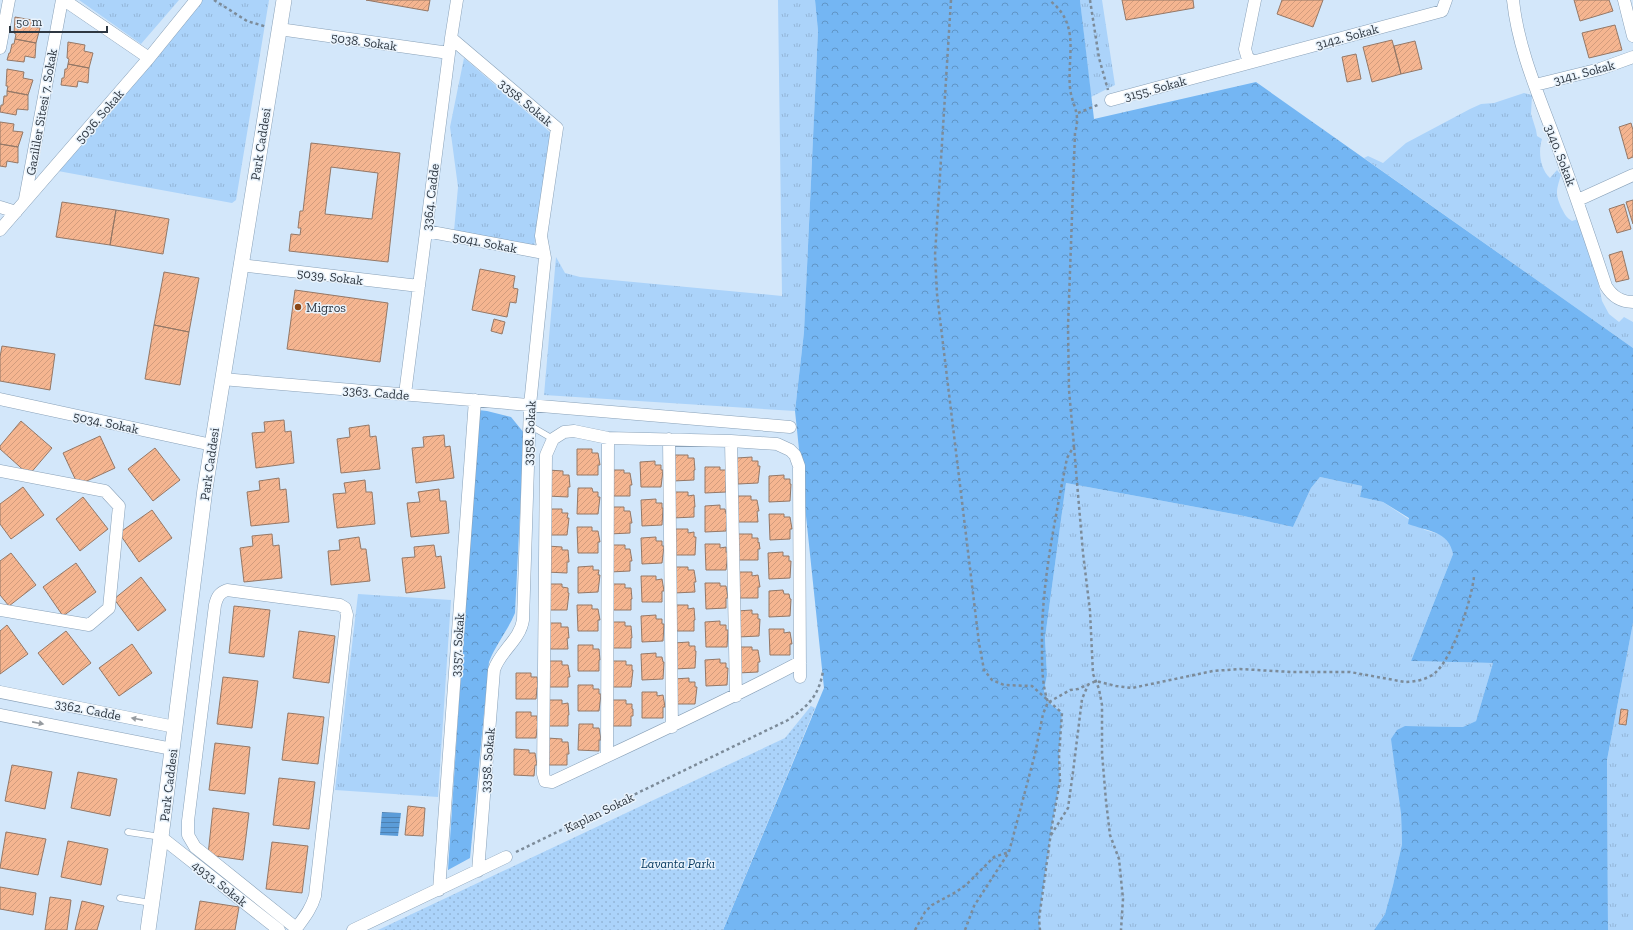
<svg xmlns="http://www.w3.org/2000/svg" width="1633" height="930" font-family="'Zilla Slab',serif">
  <defs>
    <pattern id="grass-tufts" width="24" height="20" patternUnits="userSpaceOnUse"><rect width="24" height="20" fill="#abd3fa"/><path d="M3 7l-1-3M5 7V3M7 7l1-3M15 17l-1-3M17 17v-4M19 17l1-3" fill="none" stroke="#93b6d8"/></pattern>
    <pattern id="forest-crowns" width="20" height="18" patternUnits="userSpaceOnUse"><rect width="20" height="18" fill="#74b6f3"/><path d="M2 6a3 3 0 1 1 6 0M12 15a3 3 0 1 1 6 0" fill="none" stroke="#6095c6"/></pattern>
    <pattern id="park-dots" width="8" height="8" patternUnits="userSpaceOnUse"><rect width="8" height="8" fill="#abd3fa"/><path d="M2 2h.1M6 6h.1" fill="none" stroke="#93b6d8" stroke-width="1.8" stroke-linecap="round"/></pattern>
    <pattern id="water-rules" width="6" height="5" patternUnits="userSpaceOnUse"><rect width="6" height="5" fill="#5b9cd8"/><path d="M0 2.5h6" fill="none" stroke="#4c80b1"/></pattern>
    <pattern id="building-hatch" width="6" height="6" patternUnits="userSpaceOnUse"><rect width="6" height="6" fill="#f5b590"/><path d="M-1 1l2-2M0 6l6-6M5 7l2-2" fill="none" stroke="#d29c7d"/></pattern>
  </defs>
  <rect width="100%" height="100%" fill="#d3e7fa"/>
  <path fill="url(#grass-tufts)" d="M79 0H179L141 44Z
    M202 0H269L236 200 232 203 58 171Z
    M778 0H815L818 31 804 332 795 411 544 395 556 257 565 273 580 277 782 296Z
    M1080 0H1102L1115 85 1091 97Z
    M464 58 551 133 534 247 454 231 458 187 450 127Z
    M1524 93 1532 95 1531 114 1536 130 1537 136 1542 139C1538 151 1540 169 1550 178L1557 170 1561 175C1556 191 1555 194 1562 209 1565 215 1567 218 1572 221L1578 219 1597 276 1602 301 1609 314 1619 322 1624 317 1633 322V348L1364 158 1368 156 1383 163 1406 143 1470 109 1481 104 1494 103Z
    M1320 477 1362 486 1360 497 1383 502 1425 530 1442 535 1448 540 1452 547 1453 554 1411 661 1493 663 1476 721 1464 727 1405 726 1401 813 1402 844 1393 885 1385 914 1374 930H1040L1039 919 1052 825 1060 781 1059 755 1062 713 1048 702 1044 691 1047 675 1045 638 1066 483 1239 515 1293 527 1311 488Z
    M358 594 451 600 438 797 335 790Z
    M1633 623V930H1608L1607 760Z"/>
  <path fill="url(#forest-crowns)" d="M815 0H1080L1094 119 1256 82 1633 348V623L1607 760 1608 930H1374L1385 914 1393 885 1402 844 1401 813 1391 739 1397 730 1405 726 1463 727 1476 721 1493 663 1411 661 1453 554C1449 531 1427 531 1408 524L1409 518 1383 502 1360 497 1362 486 1320 477 1311 488 1293 527 1239 515 1066 483 1045 638 1047 675 1044 691 1048 702 1062 713 1059 755 1060 781 1052 825 1039 919 1040 930H723L824 688 795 411 804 332 818 31Z
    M478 410 487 411 511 417 524 433 515 613C508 630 496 644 489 662L470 858 448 870Z"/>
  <path fill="url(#park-dots)" d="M811 706 815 708 723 930H378L785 738Z"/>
  <path fill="url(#water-rules)" d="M382 812 401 813 398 836 380 835Z"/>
  <path fill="url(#building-hatch)" stroke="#947867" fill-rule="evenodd" d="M366 0H430L428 11Z
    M1122 0H1193L1194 8 1126 20Z
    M1282 0H1323L1313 27 1277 14Z
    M1574 0H1609L1613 11 1580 21Z
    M15 17 32 20 31 26 40 28 36 43 15 39 16 34 14 33Z
    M1615 25 1622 50 1589 58 1582 33Z
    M15 39 36 43 35 58 25 56 24 62 7 60 9 53H10L12 44H14Z
    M1392 40 1401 74 1372 82 1363 47Z
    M1415 41 1422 69 1401 74 1394 46Z
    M68 42 85 45 84 51 93 53 89 68 68 64 69 59 67 58Z
    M1356 54 1361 79 1347 82 1342 57Z
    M68 64 89 68 88 83 78 81 77 87 61 85 62 78H64L65 69H67Z
    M7 69 24 72 23 78 33 80 28 95 7 91 8 86H6Z
    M7 91 28 95V110L17 109 16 115 0 112 1 105H3L4 96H7Z
    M0 122 14 124 13 131 23 132 18 147 0 144Z
    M1631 123 1633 130V157L1628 159 1619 127Z
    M311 143 400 153 388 262 289 251 291 234 300 235 301 228H298L300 211H303ZM331 167 378 173 372 219 325 214Z
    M0 144 18 147V163L7 161 6 167 0 166Z
    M1633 200V224L1626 202Z
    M62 202 116 210 110 245 56 237Z
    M1624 204 1631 229 1617 233 1609 209Z
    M116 210 169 219 163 254 110 245Z
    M1622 251 1629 279 1616 282 1609 255Z
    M480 269 515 276 513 288 518 289 516 303 510 302 507 317 472 310Z
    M164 272 199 278 189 332 154 325Z
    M295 290 388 303 380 362 287 349Z
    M494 319 505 322 502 334 491 331Z
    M154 325 189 332 180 385 145 379Z
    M2 346 55 354 50 390 0 381V357Z
    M284 420 285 432 291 431 294 463 256 468 252 433 265 432 264 422Z
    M21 421 52 448 29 475 0 449V446Z
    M369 425 370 437 376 436 380 469 341 473 337 439 350 437 349 428Z
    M444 435 445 447 450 446 454 478 416 483 412 448 424 447 423 437Z
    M100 436 115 468 78 485 63 453Z
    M155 448 180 480 153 501 128 469Z
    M577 449H592V453H598L600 465H598V475H577Z
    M673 455H688V458H694L695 470H694V480L673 481Z
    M752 457V461H758V466H760L758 483 738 484 737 458Z
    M655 461V465H661V470H663L661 487H641L640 462Z
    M705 467H720V470H726L727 482H726V492L705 493Z
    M548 470 563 471V475H569L570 487H568V497L547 496Z
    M609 470H624V473H630L632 485H630V496H609Z
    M784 475V479H790V484H791L790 501 769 502V476Z
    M279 478 280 490 286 489 289 522 251 526 247 492 260 490 259 481Z
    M365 480 366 492H372L375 524 337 528 333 494 346 493 344 483Z
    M23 487 44 515 11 539 0 524V504Z
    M578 488H592L593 492H598V497H600L598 514H577Z
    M439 489 440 501H446L449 533 411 537 407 503 420 502 418 492Z
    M673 492H688V496L694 495 695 507H694V517L673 518Z
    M737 496H751V500H757L759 511H757L758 522H737Z
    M83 497 108 529 80 551 56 519Z
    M656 499V503H662V508H663L662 525 642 526 641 500Z
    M720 505V509H725L726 514H727L726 531 705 532V506Z
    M610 507H624V511H630L632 523H630V533L609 534Z
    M547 509H562V513H568L567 518H569L567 535H546Z
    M152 510 172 538 139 562 119 533Z
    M769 514H784V517H790L792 529H790V539L770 540Z
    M577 527H592V531H598L600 542H598V553H578Z
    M673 529H688V533L694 532V537H696L695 555H674Z
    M272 534 273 546 279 545 282 578 244 582 240 548 253 546 252 536Z
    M737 534H752V538H758V543L759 542 760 549H758V560H737Z
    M359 537 361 549H366L370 581 331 585 328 551 340 550 339 540Z
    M656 537V541H662V546H664L662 563 642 564 641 538Z
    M705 544H720V548L726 547V552H728L726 570H706Z
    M434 545 436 557 441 556 445 588 406 593 402 558 415 557 414 547Z
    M610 545H625V549H630L632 561H630V571L610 572Z
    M547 546 562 547V550H568L569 562H567V573L546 572Z
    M783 552V556H789V561H791L790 578 769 579 768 553Z
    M11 553 36 585 9 606 0 595V561Z
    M76 563 96 592 63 616 43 587Z
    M593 566V570H599L598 575H600L598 592 578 593V567Z
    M673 567H688V570H694L696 582H694L695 592 674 593Z
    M737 572H752V576L758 575 760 587H758V598H738Z
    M641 576H656V580L662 579 664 591H662V602H642Z
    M141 577 166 610 138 631 114 599Z
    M705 583H720V586H726L728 598H726V608L706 609Z
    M547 584H562V587L568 588V593H569L567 610H547Z
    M610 584H625V588H631L632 599H631V610H610Z
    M783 590 784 594H789L790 599H791L790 616 769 617V591Z
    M577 605H592V609H598L600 620H598V631H578Z
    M673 605H688V609L694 608 695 620H694V631H673Z
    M234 606 270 610 264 657 229 653Z
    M752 610V614H758V619H760L759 636 738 637 737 611Z
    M656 615V619H662V624H664L663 641 642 642 641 616Z
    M720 621V625H726V630H728L727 647H706L705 622Z
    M610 622H625V626H631L632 638H631V648H610Z
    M547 623H561V627H568L569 638H567L568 649H547Z
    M7 625 28 654 0 674V631Z
    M769 629H784V633L790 632 792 644H790V655H770Z
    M66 631 91 663 63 685 38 653Z
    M299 631 335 636 329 683 293 678Z
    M689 642V646H695V651H696L695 668 674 669V643Z
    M132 644 152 673 119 696 99 668Z
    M578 645H593V649H599L600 660H599V671H578Z
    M737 647H752V650H758L760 662H758V672L738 673Z
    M656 653V657H662L663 662H664L663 679 642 680 641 654Z
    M720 659V663H726V668H728L727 685 706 686 705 660Z
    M547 661H562V665H568L570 677H568V687H547Z
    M611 661H626V665H632V670H633L631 687H611Z
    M516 673H531V677H537L538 688H537L536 699H516Z
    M223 677 258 681 252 728 217 724Z
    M689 678V682H695V687H697L695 704H675L674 679Z
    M578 685H593V689H599V694H601L599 711H578Z
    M642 692H657V696L663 695 665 707H663V718H642Z
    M547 700H562V704L568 703 569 715H568V726H547Z
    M611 700H626V704H632V709H633V716H631V726H611Z
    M1621 709 1628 710 1626 725 1619 724Z
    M516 712H531V716H537V721H538L536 738H516Z
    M288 713 324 717 318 764 282 760Z
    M579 724H593V728H599L601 740H599V751L578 750Z
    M547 738 562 739V742H568L569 754H567V765H546Z
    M215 743 250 747 245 794 209 790Z
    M514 749 529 750V753H535L537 765H535L534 776 514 775Z
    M12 765 52 772 45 809 5 801Z
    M78 772 117 779 110 816 71 808Z
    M279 778 315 782 309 829 273 825Z
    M408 806 425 808 423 836 405 835Z
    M213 808 249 813 243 860 208 855Z
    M6 832 46 839 38 875 0 868Z
    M68 841 108 849 101 885 61 877Z
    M272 842 308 846 302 893 266 889Z
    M0 887 36 893 33 915 0 909Z
    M50 897 71 900 67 930H45Z
    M82 901 104 906 97 930H75Z
    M200 901 239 907 235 930H195Z"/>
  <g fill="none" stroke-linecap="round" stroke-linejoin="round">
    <g stroke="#89a1b8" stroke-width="7">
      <path id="service" d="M529 425 553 439
        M128 832 161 837
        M120 898 151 903"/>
    </g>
    <g stroke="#89a1b8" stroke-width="13">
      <path id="minor" d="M64 0 149 58
        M1513 0C1518 49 1539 96 1556 142 1574 190 1590 238 1606 286 1612 296 1621 302 1633 302
        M1624 0 1633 36
        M279 29 449 53
        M451 38 557 128 541 236 545 258 530 405 523 620C520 640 500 651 494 670L478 871
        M0 48 9 0
        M1252 62 1247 56 1245 49 1255 0
        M1535 85 1600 69 1633 57
        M1111 100 1442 11 1446 0
        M25 199 62 0
        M1578 200 1633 175
        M0 207 16 212
        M0 230 149 58 196 0
        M426 231 544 253
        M240 265 419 286
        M222 379 790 427
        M405 394 451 38 457 0
        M0 399 212 445
        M669 439 672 727
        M731 441 736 696
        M0 471 105 491 119 506 109 608 89 625 0 610
        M800 662C719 705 635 743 552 782L545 781 543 774 546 455 553 439 564 432 574 431 608 438 731 441 777 444 790 450 795 455 799 466 800 677
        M0 692 175 727
        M0 715 172 749
        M607 756 608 438
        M161 837 279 930
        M439 890 475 400
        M295 930C303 919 311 910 315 896L347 615 345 608 340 605 227 590C219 593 217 597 215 605L188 821V835L195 847 296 928
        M353 930 506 857"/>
    </g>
    <g stroke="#89a1b8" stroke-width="16">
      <path id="tertiary" d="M148 930 161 837 205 489 284 0"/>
    </g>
    <path stroke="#7c8b99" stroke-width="2.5" stroke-dasharray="3 3" stroke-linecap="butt" d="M214 0 247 21 267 27
      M951 0 935 255 937 294 979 643 984 670 992 680 1004 685 1032 686 1062 713 1059 755 1060 781 1052 825 1039 919 1040 930
      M1090 0 1099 58 1108 90
      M1078 113 1100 104
      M1074 447 1083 553 1090 611 1093 674 1099 689 1102 705V753L1106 801 1110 835 1119 859 1123 899 1121 930
      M1049 702 1070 690 1078 689 1096 681 1116 686 1132 688 1213 671 1240 669 1291 672H1350L1405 682C1415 682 1430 679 1437 671 1454 654 1471 601 1474 577
      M1051 835 1068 808 1073 772 1082 699 1088 685
      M516 852 788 720C808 706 819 696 823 671
      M915 930 925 912 932 905 956 892 967 884 994 857 1009 852
      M965 930 974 906 1009 852 1035 754 1043 714 1048 702C1042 685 1042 666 1042 648 1041 584 1055 521 1067 458L1074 446 1069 390 1068 327 1075 133C1081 112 1072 106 1070 88 1067 55 1081 24 1049 0"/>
    <use href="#service" stroke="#fff" stroke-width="6"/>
    <use href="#minor" stroke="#fff" stroke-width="12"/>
    <use href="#tertiary" stroke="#fff" stroke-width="15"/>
  </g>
  <defs><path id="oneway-solid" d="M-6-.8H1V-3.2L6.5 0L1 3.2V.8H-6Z"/></defs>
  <g fill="#969ba0">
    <use href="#oneway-solid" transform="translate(137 719) rotate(-169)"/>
    <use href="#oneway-solid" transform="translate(38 723) rotate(11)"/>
  </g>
  <circle fill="#8a4717" stroke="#e9f3fc" stroke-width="1.5" cx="298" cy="307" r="4"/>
  <g text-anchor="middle" stroke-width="3" stroke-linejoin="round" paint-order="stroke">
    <g font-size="13" fill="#2e3741" stroke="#e9f3fc">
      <text transform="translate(1347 36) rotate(-15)" y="5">3142. Sokak</text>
      <text transform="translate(364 41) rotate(8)" y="5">5038. Sokak</text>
      <text transform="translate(1584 72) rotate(-15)" y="5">3141. Sokak</text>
      <text transform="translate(1155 88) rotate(-15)" y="5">3155. Sokak</text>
      <text transform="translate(526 102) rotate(40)" y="5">3358. Sokak</text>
      <text transform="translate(41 112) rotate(-80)" y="5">Gazililer Sitesi 7. Sokak</text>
      <text transform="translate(99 116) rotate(-49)" y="5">5036. Sokak</text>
      <text transform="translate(260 144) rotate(-81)" y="5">Park Caddesi</text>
      <text transform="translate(1561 155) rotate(69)" y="5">3140. Sokak</text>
      <text transform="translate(430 197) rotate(-83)" y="5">3364. Cadde</text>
      <text transform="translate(485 242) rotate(11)" y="5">5041. Sokak</text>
      <text transform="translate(330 276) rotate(7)" y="5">5039. Sokak</text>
      <text transform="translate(376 392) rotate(5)" y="5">3363. Cadde</text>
      <text transform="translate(106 422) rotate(12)" y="5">5034. Sokak</text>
      <text transform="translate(529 433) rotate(-87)" y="5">3358. Sokak</text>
      <text transform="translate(209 464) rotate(-82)" y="5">Park Caddesi</text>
      <text transform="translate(457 645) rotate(-86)" y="5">3357. Sokak</text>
      <text transform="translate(88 709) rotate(11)" y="5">3362. Cadde</text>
      <text transform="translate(487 760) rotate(-85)" y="5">3358. Sokak</text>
      <text transform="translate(168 785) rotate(-83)" y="5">Park Caddesi</text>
      <text transform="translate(599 812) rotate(-26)" y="5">Kaplan Sokak</text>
      <text transform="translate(220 883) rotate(38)" y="5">4933. Sokak</text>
    </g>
    <g font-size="13" fill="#2e3741" stroke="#e9f3fc" text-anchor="start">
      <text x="306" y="312">Migros</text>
    </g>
    <g font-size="13" font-style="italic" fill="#073a61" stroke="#e9f3fc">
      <text x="678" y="868">Lavanta Parkı</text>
    </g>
  </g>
  <path d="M10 26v6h97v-6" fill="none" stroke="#2e3741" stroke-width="2"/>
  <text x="16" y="26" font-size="12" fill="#2e3741" stroke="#e9f3fc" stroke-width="3" paint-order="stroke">50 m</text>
</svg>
